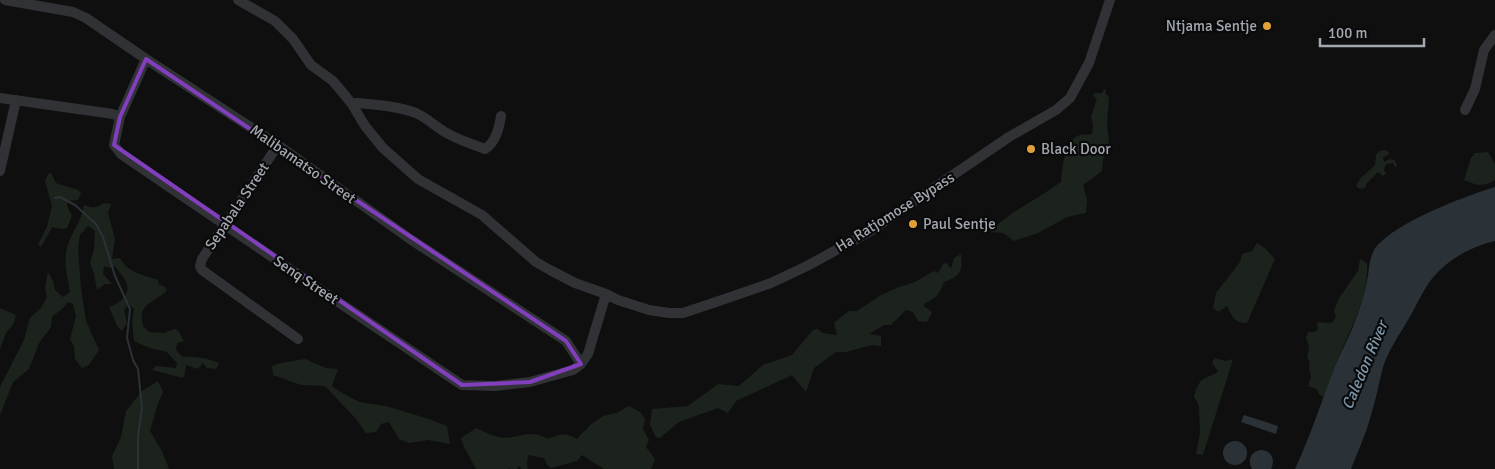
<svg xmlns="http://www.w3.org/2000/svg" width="1495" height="469" font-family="Signika,sans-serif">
  <rect width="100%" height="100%" fill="#0f0f10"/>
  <path fill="#1c231d" d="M1104 89H1106L1105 92 1109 98 1107 123 1109 144 1103 159 1102 171 1083 185 1087 200 1086 213 1067 217 1038 233 1014 241 1003 233 990 232C1010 211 1038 199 1061 182 1063 168 1063 140 1080 135 1083 134 1088 135 1092 134L1093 124 1091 117 1097 98 1094 97 1093 95 1095 93H1102Z
    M1385 150 1389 152 1388 155 1383 157 1384 162 1390 159 1395 160 1397 166 1395 167 1393 163 1386 164 1384 170 1386 174 1383 176 1378 172 1366 184V187L1362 189 1358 188 1356 185 1361 178 1375 165 1376 155 1379 151Z
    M1488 152 1495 164V180C1483 187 1477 186 1464 180L1471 158 1475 153Z
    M51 173 56 183 78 190 81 193 78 200 68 201 67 206 72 216 67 228 62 229 52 227 41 247 38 244 47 227 52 206 45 181 48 174Z
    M104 203 111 204 108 213 115 239 112 259 120 258C128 273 143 275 158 280L159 285 164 286 167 290C161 298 145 302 142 313 141 317 143 323 143 326L149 332 164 333 174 329 178 330 184 341 177 343 176 350 183 357C196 356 207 358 219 363L216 369 207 368 203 363 198 369 186 365 185 373 183 378 152 370 156 366 176 368 177 363 167 352 150 348 134 341 132 322 134 309 129 304 124 310 127 323 122 331 117 326 109 307C120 304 133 293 125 280 122 275 118 271 115 266L111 268 104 266 103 274 112 284H105L97 290 94 274 90 263 94 249 95 231 88 226 80 235 78 248 81 288 86 321 99 350 89 365 82 368 75 359 74 347 70 339 76 316 73 304 68 302 63 308 52 317 51 327 39 343 29 369 13 382 0 415V387L24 340 30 318 41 308 47 297 45 287 48 272 53 281 55 290 63 297 70 292C68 280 64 265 66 253 68 236 82 222 84 205 93 209 96 208 104 203Z
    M1257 243 1265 248 1275 259 1247 323C1234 323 1233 317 1227 306L1218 312 1213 308 1216 293 1240 262 1242 254 1252 251Z
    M961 254C963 272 960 276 944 282 940 293 936 299 925 303L924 306 932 312 927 322 918 321 913 312 906 310 891 325H884L869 334 881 336V346L872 345 846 352H836L814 368 806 392 792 375 736 401 728 413 718 408 679 422 660 438 656 437 650 425 652 409 688 406 718 384 739 386 763 365 792 355 813 330 818 329 822 333 837 335 834 323 849 311H857L881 295 899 287 913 283 934 271 938 273 943 264 947 263 951 269 954 258Z
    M1360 259 1367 263C1369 299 1349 331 1336 363 1332 374 1328 386 1324 397L1319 394 1317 389 1308 386 1311 376 1309 368 1310 362 1307 358 1309 346 1306 338 1308 332H1314L1318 329 1317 322 1328 323 1333 322 1336 317 1334 311 1339 298 1358 271Z
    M0 308 16 315 14 323 6 333 0 349Z
    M1215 358 1225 361 1233 359 1203 455 1196 454 1200 433 1199 406 1194 396C1201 375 1202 381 1218 372L1212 362Z
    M305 359 326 368 338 369 332 386 342 393 359 402 386 406 429 419 447 426 450 444 428 440 409 443 399 439 389 422 381 424 376 432 366 433 356 419 325 386 301 385 273 375 272 366 281 363Z
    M158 381 163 392 158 403 150 431 162 451 169 469H114L112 456 121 437 126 411 142 391Z
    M629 406 640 412 645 419 643 429 649 440 646 447 655 459 651 469H604L582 455 577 461 551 468 548 466 544 458 528 455C528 459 526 464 528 469H522L519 466 517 469H510V468L508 469H476L464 447 461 438 476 428C483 431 491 435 498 437 517 441 528 427 548 439 560 434 566 432 577 439L590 425 603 416 617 413Z"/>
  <path fill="#2a3238" d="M1495 187V241C1473 246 1452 257 1436 274 1424 287 1417 305 1408 320 1399 335 1388 351 1383 367 1379 383 1376 399 1371 415 1366 434 1358 451 1351 469H1295C1311 435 1322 400 1335 366 1341 351 1349 338 1354 324 1360 309 1365 292 1368 276 1369 267 1370 258 1374 250 1391 224 1465 196 1495 187Z
    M1244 415 1278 426 1276 434 1241 422Z
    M1223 453a12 12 0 1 1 24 0a12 12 0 1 1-24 0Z
    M1260 450C1271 450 1276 459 1271 469H1252C1247 460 1251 452 1260 450Z"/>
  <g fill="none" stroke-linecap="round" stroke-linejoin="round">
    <path stroke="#2a3238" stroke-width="2" d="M55 198 60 197 75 205 96 224 103 237 115 276 130 309 127 338 133 360 138 369 142 408 138 436V469"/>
    <path stroke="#313235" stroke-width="10" d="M5 0 73 12 86 18 146 59 278 145 410 239 566 341 581 364
      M238 0 275 21 293 39 311 65 333 81 352 104 365 126 383 148 418 179 482 215 536 262 550 270 575 283 606 294 618 300 649 310 669 313H683L716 302 771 283 807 266 869 232 1009 137 1056 110 1070 98 1089 63 1110 0
      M0 98 113 114 120 117 114 145 121 154 322 291 462 385 495 386 530 382 573 370 581 364 588 354 606 294
      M352 104 357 103C377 105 397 106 416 113 427 118 435 126 445 132 458 140 472 144 485 149 496 142 499 128 501 116
      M1465 110 1475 89 1484 50 1495 35
      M120 117 146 59
      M278 145 202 259 200 266 202 270 298 339
      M0 171 16 100"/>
  </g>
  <path fill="none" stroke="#813ebd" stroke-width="4" stroke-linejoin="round" d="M146 59 566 341 581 364 530 382 462 385 114 145 120 117Z"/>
  <g fill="#e1a037" stroke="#0a0a0b" stroke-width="2">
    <circle cx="1267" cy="26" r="5"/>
    <circle cx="1031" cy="149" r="5"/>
    <circle cx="913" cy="224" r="5"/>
  </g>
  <g text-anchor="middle" stroke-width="4.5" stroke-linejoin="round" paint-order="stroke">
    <g font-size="15" fill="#a2a7b0" stroke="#0a0a0b" text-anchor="start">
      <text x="1257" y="31" text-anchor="end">Ntjama Sentje</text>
      <text x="1041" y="154">Black Door</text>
      <text x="923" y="229">Paul Sentje</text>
    </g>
    <g font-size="15" fill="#a2a7b0" stroke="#0a0a0b">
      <text transform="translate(303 164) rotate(35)" y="5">Malibamatso Street</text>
      <text transform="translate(237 206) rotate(-56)" y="5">Sepabala Street</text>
      <text transform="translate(895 212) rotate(-32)" y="5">Ha Ratjomose Bypass</text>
      <text transform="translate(306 280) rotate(34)" y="5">Senq Street</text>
    </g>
    <g font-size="16" font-style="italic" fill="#7b95a9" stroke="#0a0a0b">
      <text transform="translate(1364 365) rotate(-67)" y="6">Caledon River</text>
    </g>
  </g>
  <path d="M1320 38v8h104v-8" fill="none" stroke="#a2a7b0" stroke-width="2.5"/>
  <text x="1328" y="38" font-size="15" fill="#a2a7b0" stroke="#0a0a0b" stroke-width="4" paint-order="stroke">100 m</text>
</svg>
